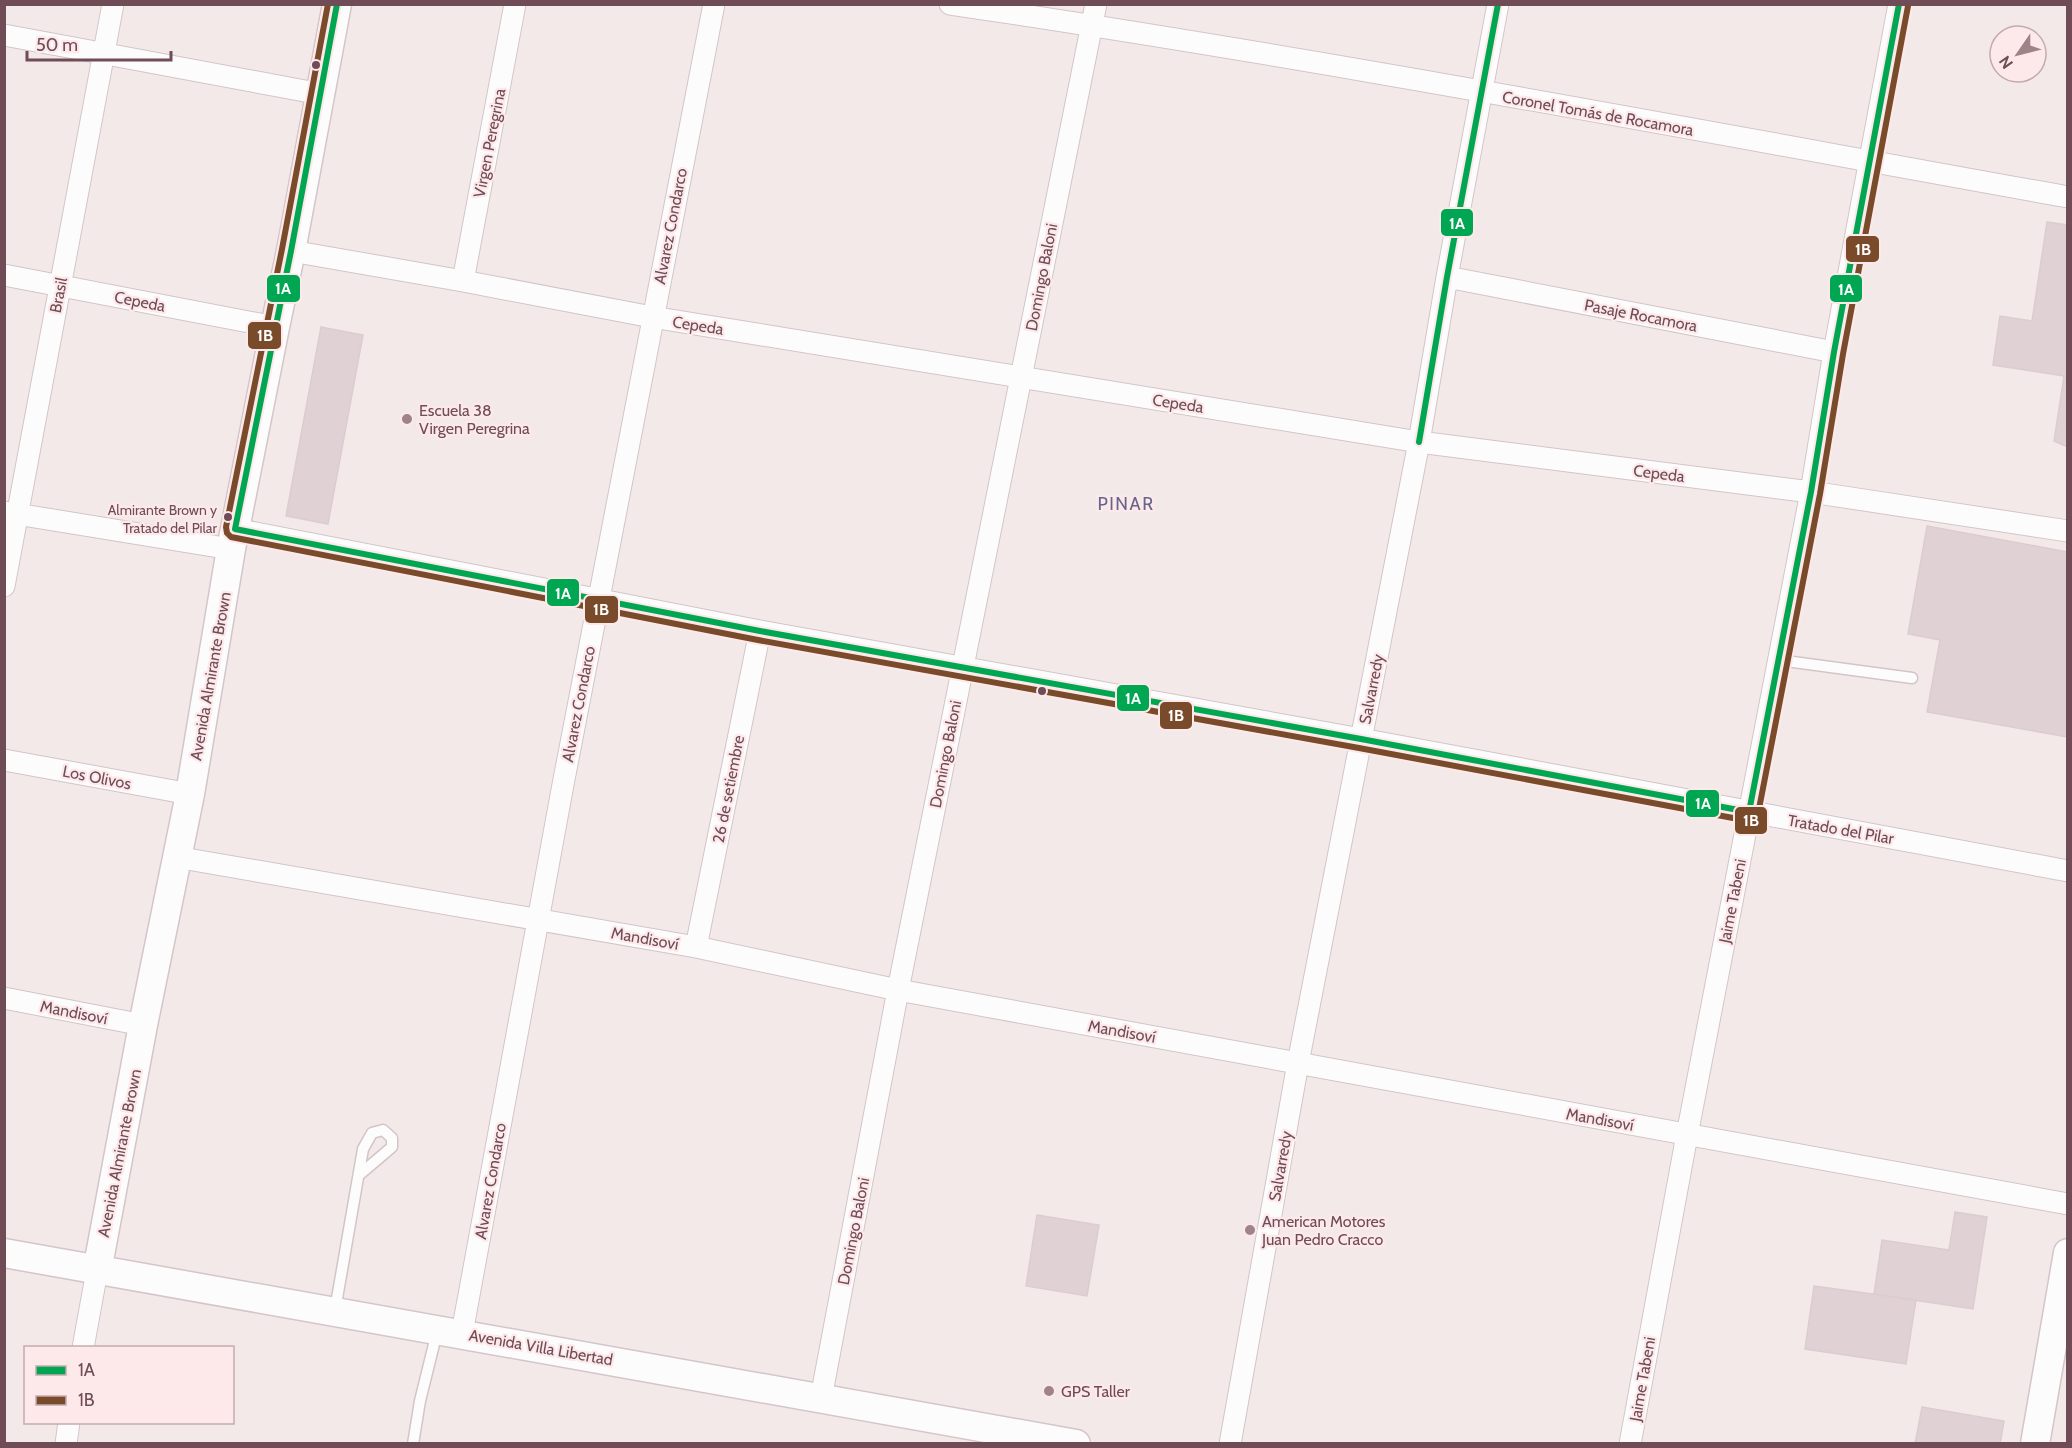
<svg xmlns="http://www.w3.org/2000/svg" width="2072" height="1448" font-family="Cabin,sans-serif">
  <rect width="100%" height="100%" fill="#f4e9e9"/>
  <path fill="#e0d1d4" stroke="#ddcccf" stroke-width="1.5" d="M2047 222 2068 225V447L2054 441 2064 376 1993 365 2000 316 2032 321Z
    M321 327 363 335 328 524 286 516Z
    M1927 526 2068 552V737L1927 712 1940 640 1908 634Z
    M1955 1212 1987 1217 1973 1309 1874 1294 1882 1240 1949 1250Z
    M1037 1215 1099 1225 1087 1296 1026 1286Z
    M1814 1286 1916 1300 1906 1364 1805 1349Z
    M1922 1407 2004 1421 2000 1444H1915Z"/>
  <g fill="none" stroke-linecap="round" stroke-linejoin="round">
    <g stroke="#d3c5c7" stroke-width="13">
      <path id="lane" d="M1778 660 1912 678
        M335 1310 363 1149 372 1133 383 1130 392 1138V1147L359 1175
        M413 1444 420 1401 437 1332"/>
    </g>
    <g stroke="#d3c5c7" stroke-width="23">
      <path id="street" d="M950 4C1324 59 1695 130 2068 197
        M4 35 321 94
        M291 251 463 281 652 317 1419 442 1811 492 2068 531
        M4 275 275 327
        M1447 277 1834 352
        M463 281 515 4
        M4 512 231 549
        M235 529 760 631 1361 739 2068 871
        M4 586 113 4
        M4 760 190 794
        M176 857 696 947 898 990 2068 1204
        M696 947 760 631
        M4 998 143 1025
        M462 1333C542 889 626 447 714 4
        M83 1348 97 1271
        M821 1398 898 990 1096 4
        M66 1444 69 1422
        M1230 1444 1298 1063 1419 442 1447 277 1498 4
        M1630 1444 1687 1135 1811 492 1834 352 1899 4"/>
    </g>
    <g stroke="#d4c5c8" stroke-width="31">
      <path id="secondary" d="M4 1253 1076 1444
        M97 1271 143 1025 190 794 231 549 275 327 291 251 337 4
        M2035 1444 2068 1253"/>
    </g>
    <use href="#lane" stroke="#fdfcfc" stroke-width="10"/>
    <use href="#street" stroke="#fdfcfc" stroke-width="21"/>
    <use href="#secondary" stroke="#fdfcfc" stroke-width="28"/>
    <g stroke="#fde9ea" stroke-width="10">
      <path id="bus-1" d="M337 4 291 251 235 529 760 631 1361 739 1749 812 1811 492 1834 352 1899 4
        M1419 442 1447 277 1498 4"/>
    </g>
    <g stroke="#fde9ea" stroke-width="10">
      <path id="bus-2" d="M328 4 282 249 226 527 227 533 231 537 758 640 1359 748 1749 821 1755 819 1758 814 1820 494 1843 354 1908 6"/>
    </g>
    <use href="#bus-1" stroke="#00a651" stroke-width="6"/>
    <use href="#bus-2" stroke="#7a4b2a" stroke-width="6"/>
  </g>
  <g fill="#6f4c56" stroke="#fde9ea" stroke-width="2">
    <circle cx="316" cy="65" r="5"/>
    <circle cx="228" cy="517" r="5"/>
    <circle cx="1042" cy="691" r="5"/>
  </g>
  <g fill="#9e8389" stroke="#fde9ea" stroke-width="2">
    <circle cx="407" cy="419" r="6"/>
    <circle cx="1250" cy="1230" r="6"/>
    <circle cx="1049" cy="1391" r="6"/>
  </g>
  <g text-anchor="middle" stroke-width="4.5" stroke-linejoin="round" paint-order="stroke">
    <g font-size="14" fill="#6f4c56" stroke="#fde9ea" text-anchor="end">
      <text x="217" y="515">Almirante Brown y<tspan x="217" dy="18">Tratado del Pilar</tspan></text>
    </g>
    <g font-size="16" fill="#6f4c56" stroke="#fde9ea">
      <text transform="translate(1598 113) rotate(10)" y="6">Coronel Tomás de Rocamora</text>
      <text transform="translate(489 143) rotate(-79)" y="6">Virgen Peregrina</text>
      <text transform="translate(670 226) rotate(-79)" y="6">Alvarez Condarco</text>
      <text transform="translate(1041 277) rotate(-79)" y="6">Domingo Baloni</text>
      <text transform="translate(58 295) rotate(-79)" y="6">Brasil</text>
      <text transform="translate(140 301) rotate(11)" y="6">Cepeda</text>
      <text transform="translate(1641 315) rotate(11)" y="6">Pasaje Rocamora</text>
      <text transform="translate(698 325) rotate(9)" y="6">Cepeda</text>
      <text transform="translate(1178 403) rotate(9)" y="6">Cepeda</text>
      <text transform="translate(1659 473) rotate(7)" y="6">Cepeda</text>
      <text transform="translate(210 676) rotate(-80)" y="6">Avenida Almirante Brown</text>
      <text transform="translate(1371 689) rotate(-79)" y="6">Salvarredy</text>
      <text transform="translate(578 704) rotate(-79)" y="6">Alvarez Condarco</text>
      <text transform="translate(945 754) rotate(-79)" y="6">Domingo Baloni</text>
      <text transform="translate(97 777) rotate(11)" y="6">Los Olivos</text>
      <text transform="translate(728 789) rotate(-79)" y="6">26 de setiembre</text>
      <text transform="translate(1841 829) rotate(10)" y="6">Tratado del Pilar</text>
      <text transform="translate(1732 901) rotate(-79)" y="6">Jaime Tabeni</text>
      <text transform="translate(645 938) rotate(10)" y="6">Mandisoví</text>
      <text transform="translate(74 1012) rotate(11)" y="6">Mandisoví</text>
      <text transform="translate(1122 1031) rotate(10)" y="6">Mandisoví</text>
      <text transform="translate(1600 1119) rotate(10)" y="6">Mandisoví</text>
      <text transform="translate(119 1153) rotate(-79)" y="6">Avenida Almirante Brown</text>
      <text transform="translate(1280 1166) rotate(-80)" y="6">Salvarredy</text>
      <text transform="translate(490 1181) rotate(-80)" y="6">Alvarez Condarco</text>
      <text transform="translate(853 1231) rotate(-79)" y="6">Domingo Baloni</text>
      <text transform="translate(541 1347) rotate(10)" y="6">Avenida Villa Libertad</text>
      <text transform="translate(1642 1379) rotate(-80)" y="6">Jaime Tabeni</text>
    </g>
    <g font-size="16" fill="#6f4c56" stroke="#fde9ea" text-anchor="start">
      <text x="419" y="416">Escuela 38<tspan x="419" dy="18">Virgen Peregrina</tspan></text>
      <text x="1262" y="1227">American Motores<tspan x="1262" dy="18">Juan Pedro Cracco</tspan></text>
      <text x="1061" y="1397">GPS Taller</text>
    </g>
    <g font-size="18" letter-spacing="1.5" fill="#66658c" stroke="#fde9ea">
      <text x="1126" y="510">PINAR</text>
    </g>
  </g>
  <g stroke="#fde9ea" stroke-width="2">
    <rect x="1440" y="208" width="34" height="29" rx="6" fill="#00a651"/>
    <rect x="1845" y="235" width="35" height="28" rx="6" fill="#7a4b2a"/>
    <rect x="266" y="274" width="35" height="29" rx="6" fill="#00a651"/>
    <rect x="1829" y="274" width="34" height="29" rx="6" fill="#00a651"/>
    <rect x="247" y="321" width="35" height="29" rx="6" fill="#7a4b2a"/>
    <rect x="546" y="578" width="34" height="29" rx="6" fill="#00a651"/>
    <rect x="584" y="595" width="35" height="29" rx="6" fill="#7a4b2a"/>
    <rect x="1116" y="684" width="34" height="28" rx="6" fill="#00a651"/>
    <rect x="1159" y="701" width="34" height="29" rx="6" fill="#7a4b2a"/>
    <rect x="1685" y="789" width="35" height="29" rx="6" fill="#00a651"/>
    <rect x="1734" y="806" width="34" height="29" rx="6" fill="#7a4b2a"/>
  </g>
  <g font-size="16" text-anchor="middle" font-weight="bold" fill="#fff">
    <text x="1457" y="229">1A</text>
    <text x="1863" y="255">1B</text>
    <text x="283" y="294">1A</text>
    <text x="1846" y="295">1A</text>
    <text x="265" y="341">1B</text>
    <text x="563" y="599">1A</text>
    <text x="601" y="615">1B</text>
    <text x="1133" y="704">1A</text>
    <text x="1176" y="721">1B</text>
    <text x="1703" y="809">1A</text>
    <text x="1751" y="826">1B</text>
  </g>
  <rect width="2072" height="1448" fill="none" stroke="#6f4c56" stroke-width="12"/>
  <rect x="24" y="1346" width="210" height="78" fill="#fde9ea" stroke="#c4aaaf" stroke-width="1.5"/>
  <rect x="36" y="1366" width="30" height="9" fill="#00a651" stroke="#c4aaaf" stroke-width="1.5"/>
  <text x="78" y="1376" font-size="18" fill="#6f4c56">1A</text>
  <rect x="36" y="1396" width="30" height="9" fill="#7a4b2a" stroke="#c4aaaf" stroke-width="1.5"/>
  <text x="78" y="1406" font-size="18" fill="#6f4c56">1B</text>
  <g transform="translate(2018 54) rotate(235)"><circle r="28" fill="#fde9ea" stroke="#c4aaaf" stroke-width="1.5"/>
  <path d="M0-4.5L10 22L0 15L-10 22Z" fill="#9e8389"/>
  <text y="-9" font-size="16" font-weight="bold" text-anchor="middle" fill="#6f4c56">N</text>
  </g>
  <path d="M27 51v9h144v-9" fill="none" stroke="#6f4c56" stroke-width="3"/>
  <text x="36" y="51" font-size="18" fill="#6f4c56" stroke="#fde9ea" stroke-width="4.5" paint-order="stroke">50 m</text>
</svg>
